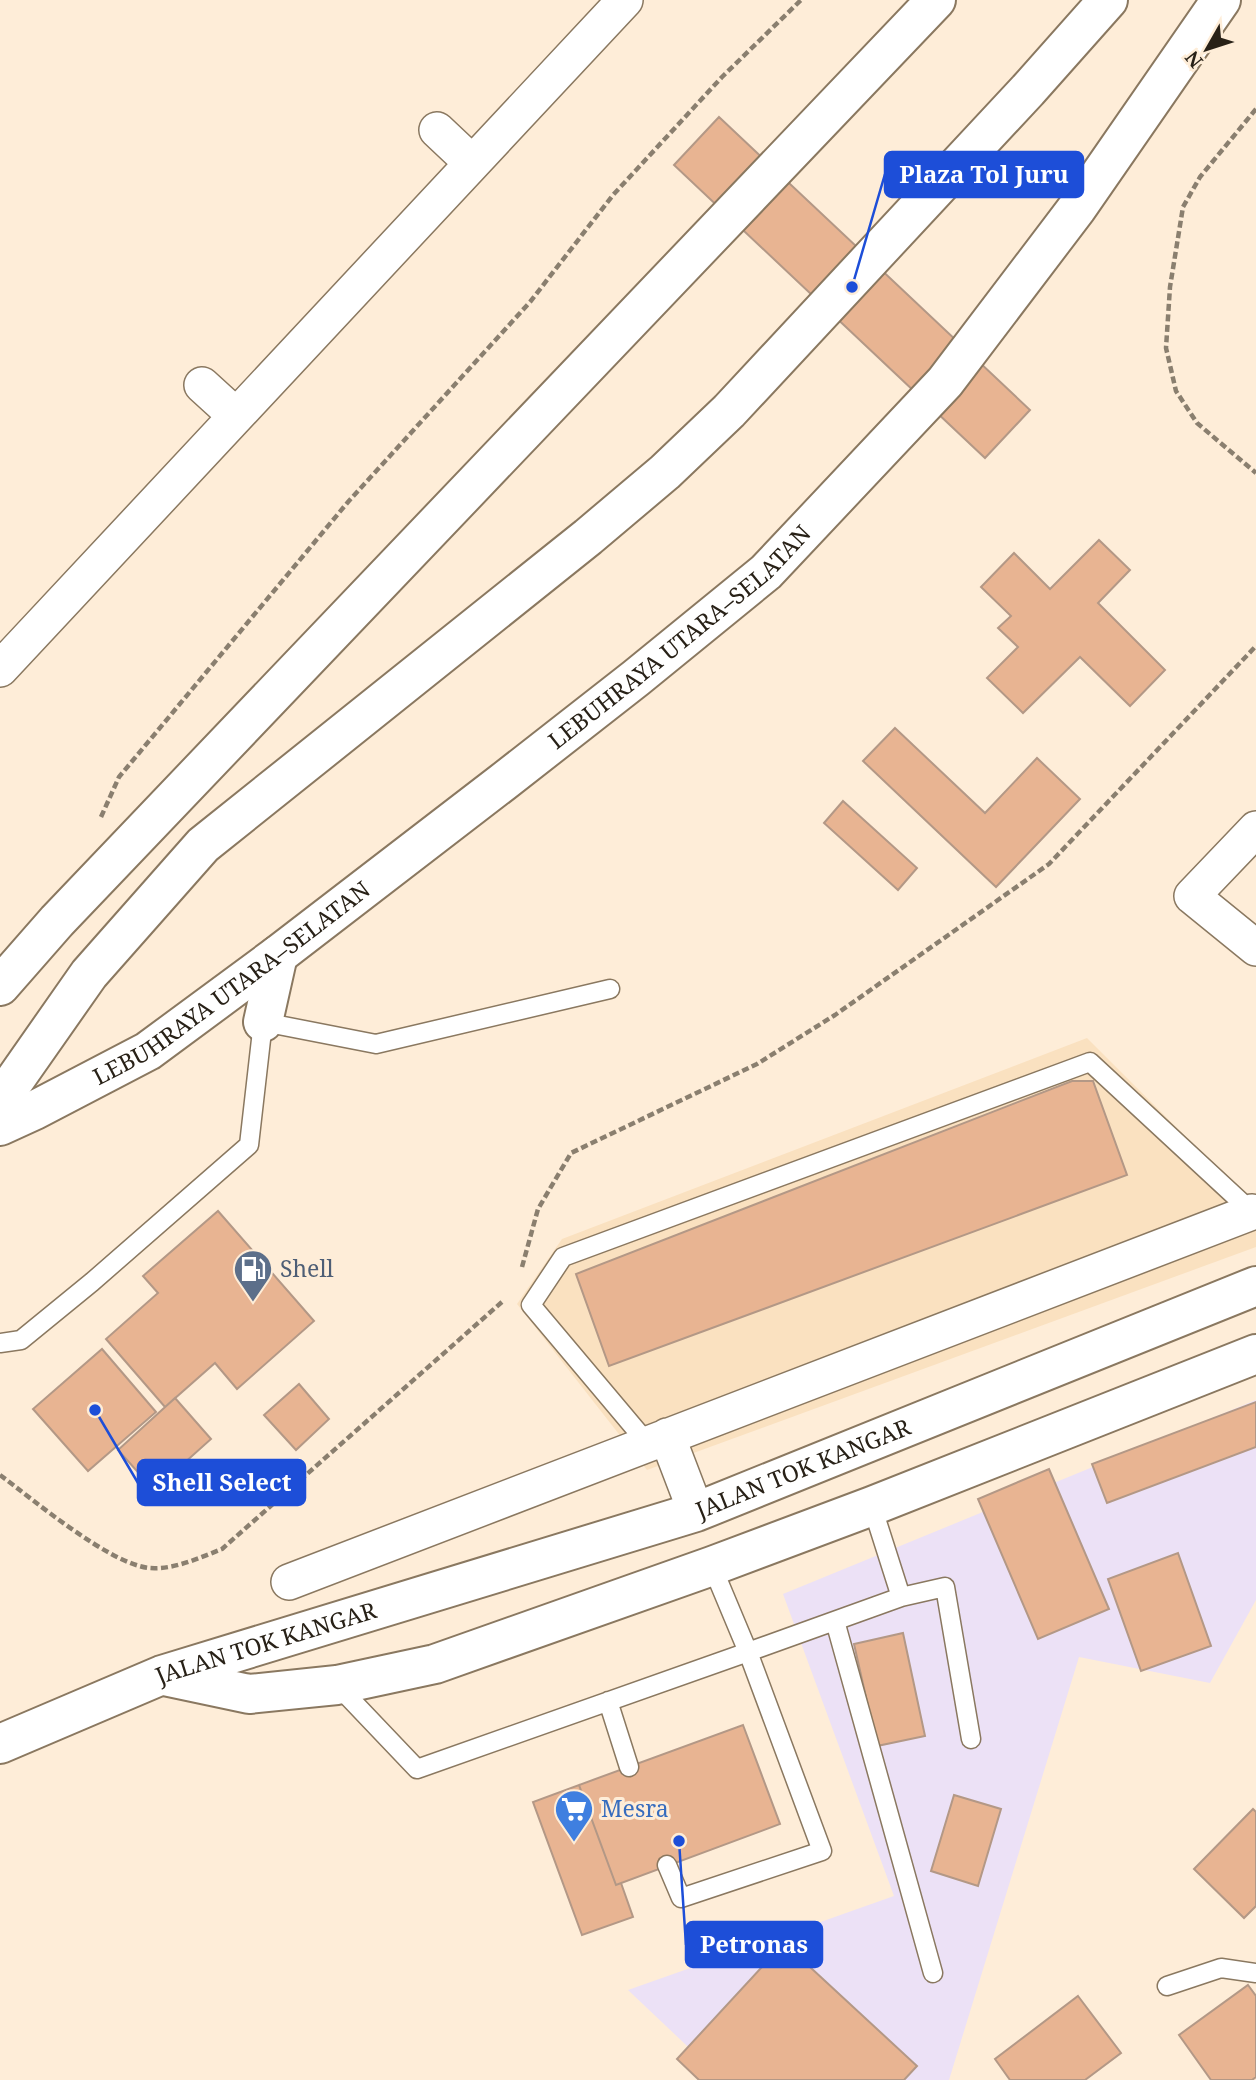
<svg xmlns="http://www.w3.org/2000/svg" width="1256" height="2080" font-family="'Noto Serif',serif">
  <rect width="100%" height="100%" fill="#feedd8"/>
  <path fill="#fae1c0" d="M1087 1038 1256 1207V1247L647 1470 517 1304 562 1239Z"/>
  <path fill="#ece1f6" d="M1256 1400V1600L1210 1683 1079 1657 949 2080H723L628 1990 894 1896 783 1594Z"/>
  <path fill="#e8b492" stroke="#b39886" stroke-width="2" d="M719 117 1030 410 985 458 674 165Z
    M1099 540 1130 570 1098 603 1165 670 1130 706 1080 657 1023 713 987 678 1018 647 998 628 1011 616 981 587 1014 553 1050 589Z
    M895 728 985 813 1037 758 1080 799 996 887 863 761Z
    M843 801 917 868 898 890 824 823Z
    M1072 1081H1093L1127 1175 609 1366 576 1274Z
    M218 1211 314 1321 237 1389 215 1363 165 1407 106 1339 158 1293 143 1276Z
    M102 1349 156 1412 88 1471 33 1409Z
    M299 1384 329 1419 296 1450 264 1415Z
    M175 1398 211 1439 154 1490 118 1450Z
    M1256 1402V1447L1107 1503 1092 1464Z
    M1049 1469 1109 1609 1038 1639 978 1499Z
    M1178 1553 1211 1646 1141 1671 1108 1579Z
    M903 1633 925 1736 877 1746 854 1644Z
    M743 1725 780 1824 616 1885 579 1785Z
    M579 1785 616 1885 621 1883 633 1917 582 1935 533 1802Z
    M954 1795 1001 1809 978 1886 931 1871Z
    M1253 1809 1256 1812V1906L1244 1918 1194 1869Z
    M784 1943 917 2066 904 2080H699L677 2059Z
    M1248 1985 1256 1996V2077L1252 2080H1211L1179 2035Z
    M1078 1996 1121 2053 1085 2080H1010L995 2059Z"/>
  <g fill="none" stroke-linecap="round" stroke-linejoin="round">
    <g stroke="#8a7860" stroke-width="21">
      <path id="service" d="M0 1343 21 1340 92 1282 249 1145 263 1022 376 1044 610 989
        M648 1444 531 1305 563 1257 1090 1062 1252 1212
        M872 1506 901 1597 945 1587 971 1739
        M835 1621 933 1973
        M337 1685 417 1769 748 1652 712 1566
        M608 1701 629 1767
        M667 1865 681 1898 822 1851 748 1652 901 1597
        M1167 1986 1221 1968 1256 1973"/>
    </g>
    <g stroke="#8a7860" stroke-width="38">
      <path id="minor" d="M437 130 472 163
        M202 385 236 416
        M0 669 625 0
        M1256 829 1192 896 1256 948
        M667 1436 696 1512
        M289 1582 1252 1212"/>
    </g>
    <g stroke="#8a7860" stroke-width="42">
      <g id="primary">
        <path d="M164 1676 249 1694 337 1685 435 1664 712 1566 872 1506 1256 1354"/>
        <path id="s1" d="M0 1744 162 1675 696 1512 1256 1286"/>
      </g>
    </g>
    <g stroke="#8a7860" stroke-width="42">
      <g id="motorway">
        <path d="M0 986 57 921 936 0"/>
        <path d="M263 1022 278 955"/>
        <path d="M0 1101 89 974 203 845 588 537 665 472 729 411 1028 90 1108 0"/>
        <path id="s2" d="M0 1126 35 1110 148 1051 278 955 503 782 636 678 766 572 945 382 1077 208 1221 0"/>
      </g>
    </g>
    <path stroke="#8a7f6f" stroke-width="4.5" stroke-dasharray="7 3.5" stroke-linecap="butt" d="M1256 109 1200 177 1183 207 1170 287 1166 348 1176 391 1197 423 1256 473
      M101 817 119 777 348 502 530 302 613 195 722 77 801 0
      M522 1267 538 1209 571 1153 757 1064 835 1015 1049 864 1256 646
      M0 1475C35 1501 108 1563 149 1568 174 1570 199 1558 222 1549L503 1301"/>
    <use href="#service" stroke="#fff" stroke-width="18"/>
    <use href="#minor" stroke="#fff" stroke-width="35"/>
    <use href="#primary" stroke="#fff" stroke-width="38"/>
    <use href="#motorway" stroke="#fff" stroke-width="38"/>
  </g>
  <defs>
    <g id="fuel-pin" transform="scale(2.0125)"><path d="M0 17L-7.5 6A9.5 9.5 0 1 1 7.5 6Z" fill="#5c6f8a" stroke="#feedd8"/><path d="M-5.5-6h7V0h2V4h1.3V-2.5L3-4.5l.8-.8L6-3V5H2.5V1h-1V6h-7ZM-4.2-4.7v3.2H.2V-4.7Z" fill="#fff"/></g>
    <g id="supermarket-pin" transform="scale(2.0125)"><path d="M0 17L-7.5 6A9.5 9.5 0 1 1 7.5 6Z" fill="#3f7fe0" stroke="#feedd8"/><path d="M-6-5.5h2.5l.6 2H6L4.5 2H-2.5L-4.4-4H-6ZM-1.5 3.2a1.3 1.3 0 1 0 .1 0ZM3 3.2a1.3 1.3 0 1 0 .1 0Z" fill="#fff"/></g>
  </defs>
  <g fill-rule="evenodd">
    <use href="#fuel-pin" x="253" y="1269"/>
    <use href="#supermarket-pin" x="574" y="1809"/>
  </g>
  <g text-anchor="middle" stroke-width="6" stroke-linejoin="round" paint-order="stroke">
    <g font-size="23" fill="#282117" stroke="#feedd8">
      <text dy="8" stroke="none"><textPath href="#s2" startOffset="840">LEBUHRAYA UTARA–SELATAN</textPath></text>
      <text dy="8" stroke="none"><textPath href="#s2" startOffset="273">LEBUHRAYA UTARA–SELATAN</textPath></text>
      <text dy="8" stroke="none"><textPath href="#s1" startOffset="850">JALAN TOK KANGAR</textPath></text>
      <text dy="8" stroke="none"><textPath href="#s1" startOffset="285">JALAN TOK KANGAR</textPath></text>
    </g>
    <g font-size="23" fill="#4e5e75" stroke="#feedd8" text-anchor="start">
      <text x="280" y="1277">Shell</text>
    </g>
    <g font-size="23" fill="#366cbe" stroke="#feedd8" text-anchor="start">
      <text x="601" y="1817">Mesra</text>
    </g>
  </g>
  <path fill="none" stroke="#1d4ed8" stroke-width="2.5" d="M852 287L885 174M95 1410L138 1483M679 1841L686 1945"/>
  <g fill="#1d4ed8" stroke="#feedd8" stroke-width="2.5">
    <circle cx="852" cy="287" r="7"/>
    <circle cx="95" cy="1410" r="7"/>
    <circle cx="679" cy="1841" r="7"/>
  </g>
  <g fill="#1d4ed8" stroke="#1d4ed8" stroke-width="2.5">
    <rect x="885" y="152" width="198" height="45" rx="7"/>
    <rect x="138" y="1460" width="167" height="45" rx="7"/>
    <rect x="686" y="1922" width="136" height="45" rx="7"/>
  </g>
  <g font-size="24" text-anchor="middle" font-weight="bold" fill="#fff">
    <text x="984" y="183">Plaza Tol Juru</text>
    <text x="222" y="1491">Shell Select</text>
    <text x="754" y="1953">Petronas</text>
  </g>
  <g transform="translate(1207 49) rotate(231)" stroke="#feedd8" stroke-width="5" paint-order="stroke">
  <path d="M0-5L12 26L0 18L-12 26Z" fill="#282117"/>
  <text y="-10" font-size="19" font-weight="bold" text-anchor="middle" fill="#282117">N</text>
  </g>
</svg>
